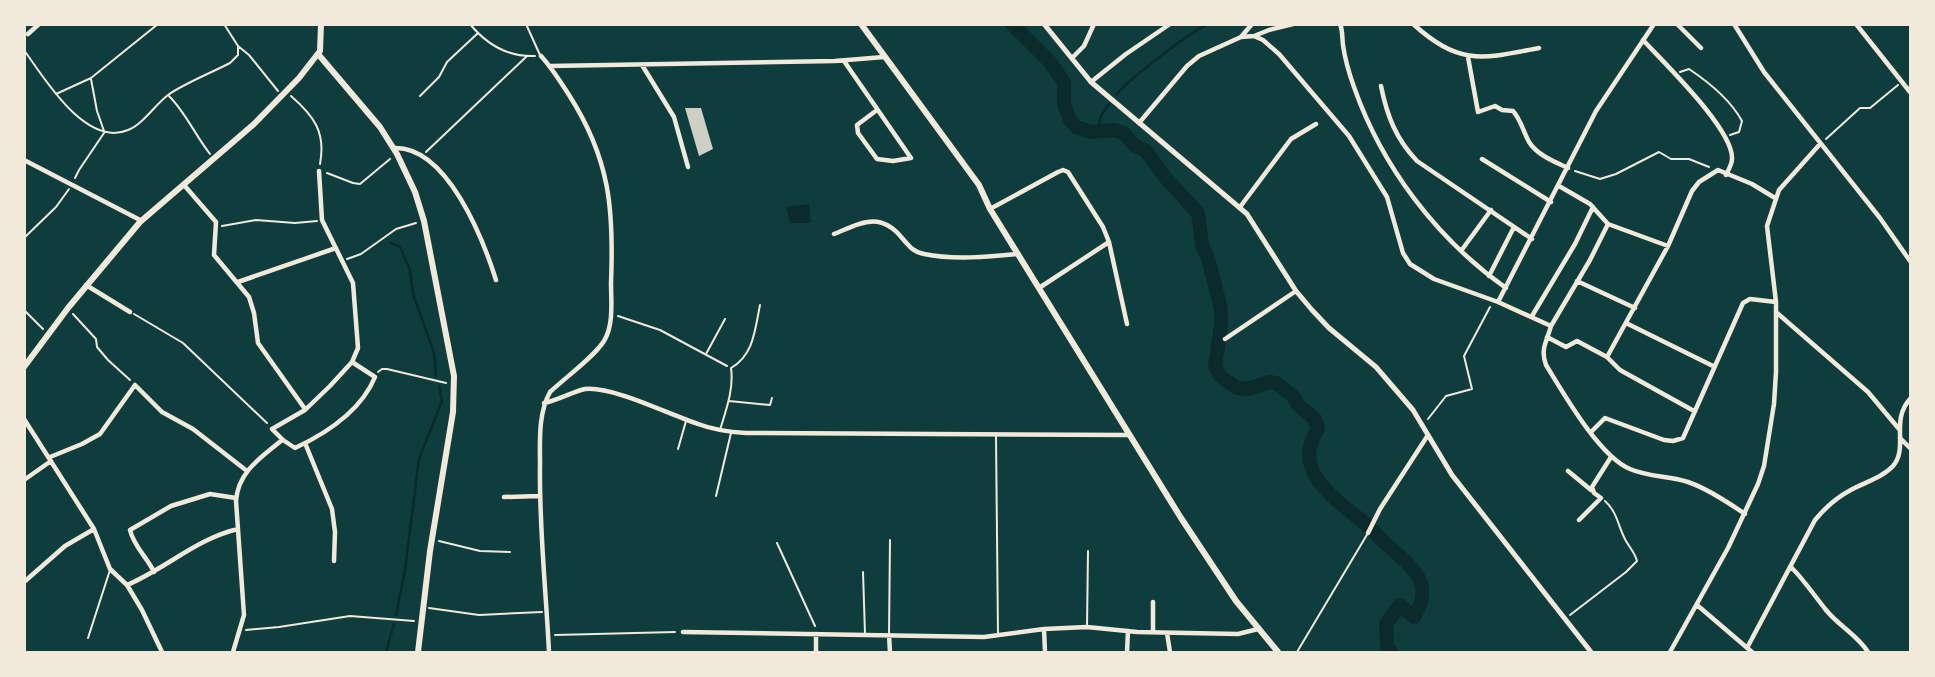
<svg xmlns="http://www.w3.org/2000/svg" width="1935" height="677" font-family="Arial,sans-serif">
  <rect width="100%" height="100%" fill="#0f3d3e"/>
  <path fill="#0a2a2b" d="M809 204 811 223H790L786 207Z"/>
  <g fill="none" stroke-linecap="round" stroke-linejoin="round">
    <path stroke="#0a2a2b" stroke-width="2.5" d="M1117 94C1128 80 1194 28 1210 24
      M1097 132 1101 116 1109 104
      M391 243 400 247 410 270 413 294 434 353 436 376
      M396 615 405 570 419 459 442 401 439 386
      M386 652 394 624"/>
    <path stroke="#0a2a2b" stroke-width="14" d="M1012 24 1050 62 1064 82V104L1070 120 1076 127 1091 132 1114 130 1124 133 1134 145 1146 151 1165 177 1198 213 1202 245 1208 258 1221 309V325L1215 366 1220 376 1237 388 1248 389 1269 382 1276 383 1294 397 1298 405 1315 419 1318 429C1288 473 1341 502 1369 527 1376 533 1381 540 1388 546 1400 556 1419 571 1422 587 1424 599 1419 608 1414 617L1400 605 1386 624 1387 648 1391 652"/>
  </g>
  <path fill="#cfcfc3" d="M685 108H701L713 149 699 156Z"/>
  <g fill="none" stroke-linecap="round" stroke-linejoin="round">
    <path stroke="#f1e9da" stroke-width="2" d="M224 24 238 46 249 55 278 91
      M470 24C487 45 509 57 535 56
      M24 50C44 78 86 148 128 130 143 124 155 105 168 95 183 84 213 72 230 63L238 55V46
      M1680 72 1689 69C1710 83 1730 99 1742 121L1739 132 1730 135
      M91 79 97 111 104 131
      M56 94 91 78 158 24
      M169 96C186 113 195 135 210 154
      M291 96C314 116 326 132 320 164
      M420 96 439 77 447 62 478 33
      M1826 139 1860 108H1870L1898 85
      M426 152 527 56
      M1575 171 1600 179 1616 174 1659 152 1671 159H1689L1709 167
      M327 173 353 183 360 184 390 159
      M75 178 79 170 104 133
      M222 226 256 220 295 223 317 221
      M24 238 56 207 69 189
      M347 259 361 254 396 229 416 223
      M24 310 43 329
      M73 314 96 339 97 347 108 360 130 380
      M134 314 183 343 267 423
      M618 316 660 330 727 366
      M706 354 725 319
      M378 372 382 369H387L446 383
      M1428 419 1446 396 1472 389 1464 356 1490 307
      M439 541 480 551 510 552
      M777 543 815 626
      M429 608 479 615 542 612
      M1570 615 1626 572 1637 561C1635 553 1630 548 1626 541 1618 527 1618 513 1605 501
      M246 630 279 627 350 616 414 621
      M555 635 675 632"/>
    <path stroke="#f1e9da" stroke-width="2" d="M526 24 540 55
      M729 401 770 405 772 398
      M720 430C726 410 734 389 731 368 754 355 755 329 760 305
      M996 436 998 634
      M678 449 686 421
      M716 496 731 433
      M863 572 865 634
      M1087 627 1088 551
      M889 634 890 540
      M88 638 110 570
      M1297 652 1368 533"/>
    <path stroke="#f1e9da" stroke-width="4.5" d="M1340 24C1343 31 1342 38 1343 45 1345 60 1349 73 1354 87 1382 167 1437 239 1506 288
      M1413 24C1460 66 1482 59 1539 48
      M1677 24 1701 48
      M1734 24 1764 72 1880 218 1910 261
      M1856 24 1910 92
      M28 34 39 24
      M1254 36 1269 30 1293 24
      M1241 37 1254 36 1263 40 1279 54 1349 136 1387 197 1403 253 1410 264 1434 279 1498 302 1551 326C1547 341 1540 349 1546 365 1564 394 1599 456 1630 469 1648 477 1669 476 1688 482 1706 488 1729 503 1745 514
      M1643 40C1663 62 1734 130 1732 159 1732 164 1728 171 1726 175
      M541 56C552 68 560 81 569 95 610 159 614 209 611 283 611 301 614 325 604 341 593 358 566 377 550 392 538 414 540 441 540 465 539 528 546 590 549 652
      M1468 57 1478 112 1495 106 1502 110 1513 111C1521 120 1523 131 1529 142 1537 155 1555 162 1568 168
      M1072 58 1084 46 1094 24
      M844 61 911 158 893 161 877 159 858 133 857 125 877 110
      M642 65 674 117 688 167
      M550 66 835 61 884 57
      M1091 82 1126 54 1170 24
      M1381 86C1387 116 1396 139 1417 161L1532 239
      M1139 123 1187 66 1199 56 1241 37 1252 24
      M394 148C447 146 483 239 496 280
      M1482 159 1551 202
      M24 160 142 221
      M319 171 322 220 353 283 358 348 352 362 330 386 305 410 272 429 283 440 295 448C327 433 361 411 375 377L352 362
      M184 185 216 222 214 255 249 297 254 313 258 343 305 409
      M1559 186 1590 204 1608 224 1668 246
      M1240 207 1291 139 1316 124
      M990 209 1058 172 1063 170 1068 172 1103 227 1109 242 1127 324
      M834 234C861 223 880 211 902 238 909 246 913 252 924 254 953 260 988 257 1017 254
      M1461 251 1491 210
      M1489 276 1514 227
      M1577 281 1635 308
      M238 282 336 248
      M86 285 130 312
      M1039 288 1109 242
      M1498 302 1596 111 1654 24
      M1776 312 1868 392 1899 429
      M1532 316 1575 244 1593 207
      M1626 323 1713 366
      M1551 326 1590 260 1608 224
      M1547 337 1566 347 1577 341 1607 357 1620 370 1694 411
      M1225 339 1296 291
      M1607 357 1668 246 1692 191 1699 182 1718 170 1752 184 1775 198
      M544 403C559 400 574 391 585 389 613 386 670 415 698 424 714 430 729 432 746 433L1128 435
      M24 419 94 529 110 569 127 585 142 610 162 652
      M1591 432 1605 418 1664 440 1673 441 1683 438 1743 303 1750 299 1776 302
      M1900 438 1910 448
      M305 443 332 509 335 532 334 561
      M50 457 82 444 100 434 135 385 162 412 193 429 247 471
      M1568 471 1591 490
      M24 480 51 461
      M504 497 539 496
      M1579 520 1601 498 1594 493 1592 487 1611 457
      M1368 533 1380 509 1428 435
      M1791 567C1804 580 1814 595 1826 610 1839 626 1857 635 1868 652
      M154 572C147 557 134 547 130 530L171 506 210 494 236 498
      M24 582 65 546 94 529
      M127 585C165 569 198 538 238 529
      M1697 605 1752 652
      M1044 629 1045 652
      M683 632 984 637 1044 629 1087 627 1137 632 1238 634 1258 629
      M1153 632V602
      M1167 633 1170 652
      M816 634V652
      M889 635 890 652
      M1747 648 1815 520C1825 508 1836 498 1849 491 1863 483 1882 478 1893 466 1909 447 1890 421 1910 399
      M233 652 244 615 236 501C238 471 262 457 282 440
      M1127 652 1128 631
      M1670 652 1728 548 1758 484 1764 466 1774 404 1776 372V302L1767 226 1779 190 1820 144"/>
    <path stroke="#f1e9da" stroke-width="5" d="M1044 24 1091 82 1247 214 1296 291 1312 310 1329 328 1376 367 1413 410 1452 475 1591 652"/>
    <path stroke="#f1e9da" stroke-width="6" d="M861 24 979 185 990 209 1181 518 1236 601 1278 652
      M318 54 380 127 397 154 415 192 424 221 454 376 453 412 430 551 418 652
      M24 367 68 308 140 222 254 124 299 78 320 51 321 24"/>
  </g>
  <rect width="1935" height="677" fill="none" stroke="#f1e9da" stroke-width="52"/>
</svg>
